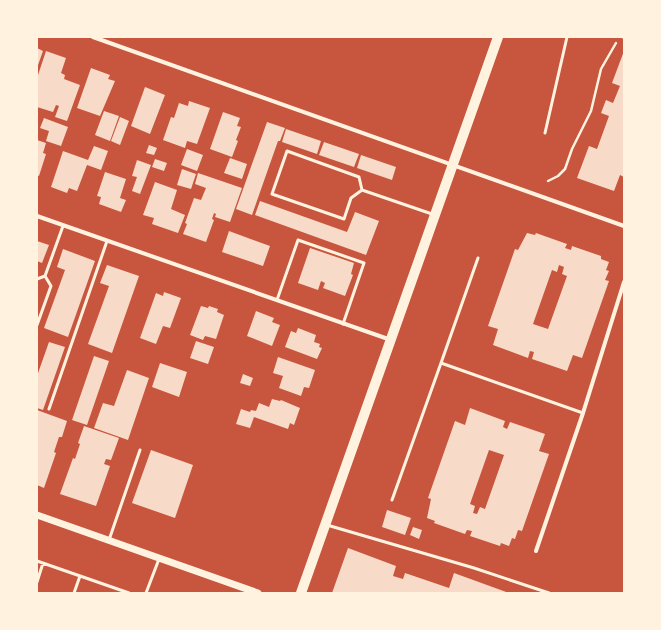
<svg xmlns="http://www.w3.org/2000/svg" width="661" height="630" font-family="Quicksand,sans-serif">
  <rect width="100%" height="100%" fill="#c8553d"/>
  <path fill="#f7dbc8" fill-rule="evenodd" d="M37 48 43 51 37 68Z
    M46 51 66 58 61 73 65 75 64 79 80 85 67 121 55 117 59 106 56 105 53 112 37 107V78Z
    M624 51V177L620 175 614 191 577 178 589 146 597 149 609 116 601 113 606 100 613 103 620 86 612 83Z
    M91 68 110 75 108 79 115 81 100 116 77 108Z
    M145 87 165 95 150 134 131 126Z
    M189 101 210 108 197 144 187 141 185 148 163 140 171 117 174 118 179 103 188 106Z
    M104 111 119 116 110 141 95 135Z
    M223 112 240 118 237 126 241 127 236 140 238 141 232 157 210 149Z
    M120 117 129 121 120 145 111 141Z
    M44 118 68 127 61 146 46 141 49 131 40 128Z
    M267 122 285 128 280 141H278L252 215 236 209Z
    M286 129 321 141 317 154 282 142Z
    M37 140 46 143 43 153 46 154 39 176 37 175Z
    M324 142 359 154 354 167 319 155Z
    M149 145 157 148 154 155 146 153Z
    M94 146 108 151 101 170 87 165 77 191 69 188 67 193 51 187 63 151 88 160Z
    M187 149 203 155 197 171 181 165Z
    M361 155 396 167 392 180 357 168Z
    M230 158 247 164 242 179 224 173Z
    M155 159 167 163 164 171 152 167Z
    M137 160 151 165 140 194 132 191 137 177 132 176Z
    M182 169 196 174 191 189 177 185Z
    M105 172 126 179 120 198 126 200 121 212 99 204 101 197 97 196Z
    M198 173 242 188 230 222 215 217 216 214 214 213 212 219 214 220 206 242 183 234 187 224 185 223 194 198 201 200 206 188 195 184Z
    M155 182 177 190 171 209 185 215 178 233 152 224 154 218 143 215Z
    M260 201 347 232 355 212 379 221 366 255 255 215Z
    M229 231 270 246 263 266 222 252Z
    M527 233 535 235 536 233 567 244 565 248 571 250 572 246 601 256V259L609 262 606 270 609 271 605 280 609 281 582 358 573 355 567 371 532 359 534 352 530 351 528 358 493 345 498 329 488 326 515 249 518 250ZM559 265 564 267 562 274 567 276 548 329 533 324 552 270 557 272Z
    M37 241 49 245 42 263 37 261Z
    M310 248 354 263 351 274 353 275 345 296 323 288 325 283 321 281 318 290 298 283Z
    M63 249 95 261 68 337 44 328 65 270 57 267Z
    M107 265 139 276 112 353 88 344 109 286 100 283Z
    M164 292 181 298 170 328 163 326 156 344 140 338 156 293 163 296Z
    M201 306 208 308 209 306 218 309 217 312 224 315 216 339 205 336 203 340 190 335Z
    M256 311 274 318 272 322 280 325 272 346 247 336Z
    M298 328 316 335 314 342 320 344 319 347 322 348 317 359 285 347 291 331 296 333Z
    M196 341 214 347 208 364 190 358Z
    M49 342 65 347 43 410 37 408V376Z
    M94 356 109 361 87 425 72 420Z
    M278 357 315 370 309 388 304 387 301 396 279 388 283 376 273 373Z
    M160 363 187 372 179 397 152 387Z
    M127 370 149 378 128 440 94 428 103 403 114 406Z
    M243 374 253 378 250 386 240 383Z
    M272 399 280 401 281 400 300 408 294 425 290 423 288 429 254 417 250 428 236 424 241 409 250 412 251 410 256 411 259 403 269 407Z
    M470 408 505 421 503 427 507 429 510 422 545 434 539 451 549 454 522 531 518 530 515 539 512 538 509 546 501 543 500 546 470 536 472 531 467 530 465 534 434 523 435 521 427 518 431 499 428 498 455 421 465 425ZM489 450 504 455 485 509 480 507 477 514 473 513 475 506 470 504Z
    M37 410 67 421 62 437H59L54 452 56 453 44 488 37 485Z
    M84 426 119 438 111 460 106 459 104 464 110 466 96 506 60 494 73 458 75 459 80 444 78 443Z
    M151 450 193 465 175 518 132 503Z
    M387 510 411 518 405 535 382 527Z
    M413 527 422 530 419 539 410 535Z
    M348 548 396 566 393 576 403 579 405 573 449 588 454 573 509 593H332Z"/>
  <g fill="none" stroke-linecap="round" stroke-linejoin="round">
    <path stroke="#fff3e0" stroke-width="2.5" d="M548 181 558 176 565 169 572 149 591 111 601 69 616 43"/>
    <path stroke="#fff3e0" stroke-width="3" d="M623 37H624
      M545 133 567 37
      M287 151 359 177 362 190 351 198 344 219 272 194Z
      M362 190 432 214
      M478 258 441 363 583 413
      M37 279 45 276
      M277 300 298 240 364 263 343 324
      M37 325 51 286 45 276 63 226
      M49 409 107 241
      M392 500 441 363
      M327 525 474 568 549 593
      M109 540 140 450
      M37 561 129 593
      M37 582 43 563
      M74 593 80 576
      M146 593 159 559"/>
    <path stroke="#fff3e0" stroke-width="4" d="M93 37 624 226
      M37 216 391 340
      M536 551 583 413 624 282"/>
    <path stroke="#fff3e0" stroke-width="7" d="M37 515 258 593"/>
    <path stroke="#fff3e0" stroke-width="10" d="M301 593 498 37"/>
  </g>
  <rect width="661" height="630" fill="none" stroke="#fff3e0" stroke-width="76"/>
</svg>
